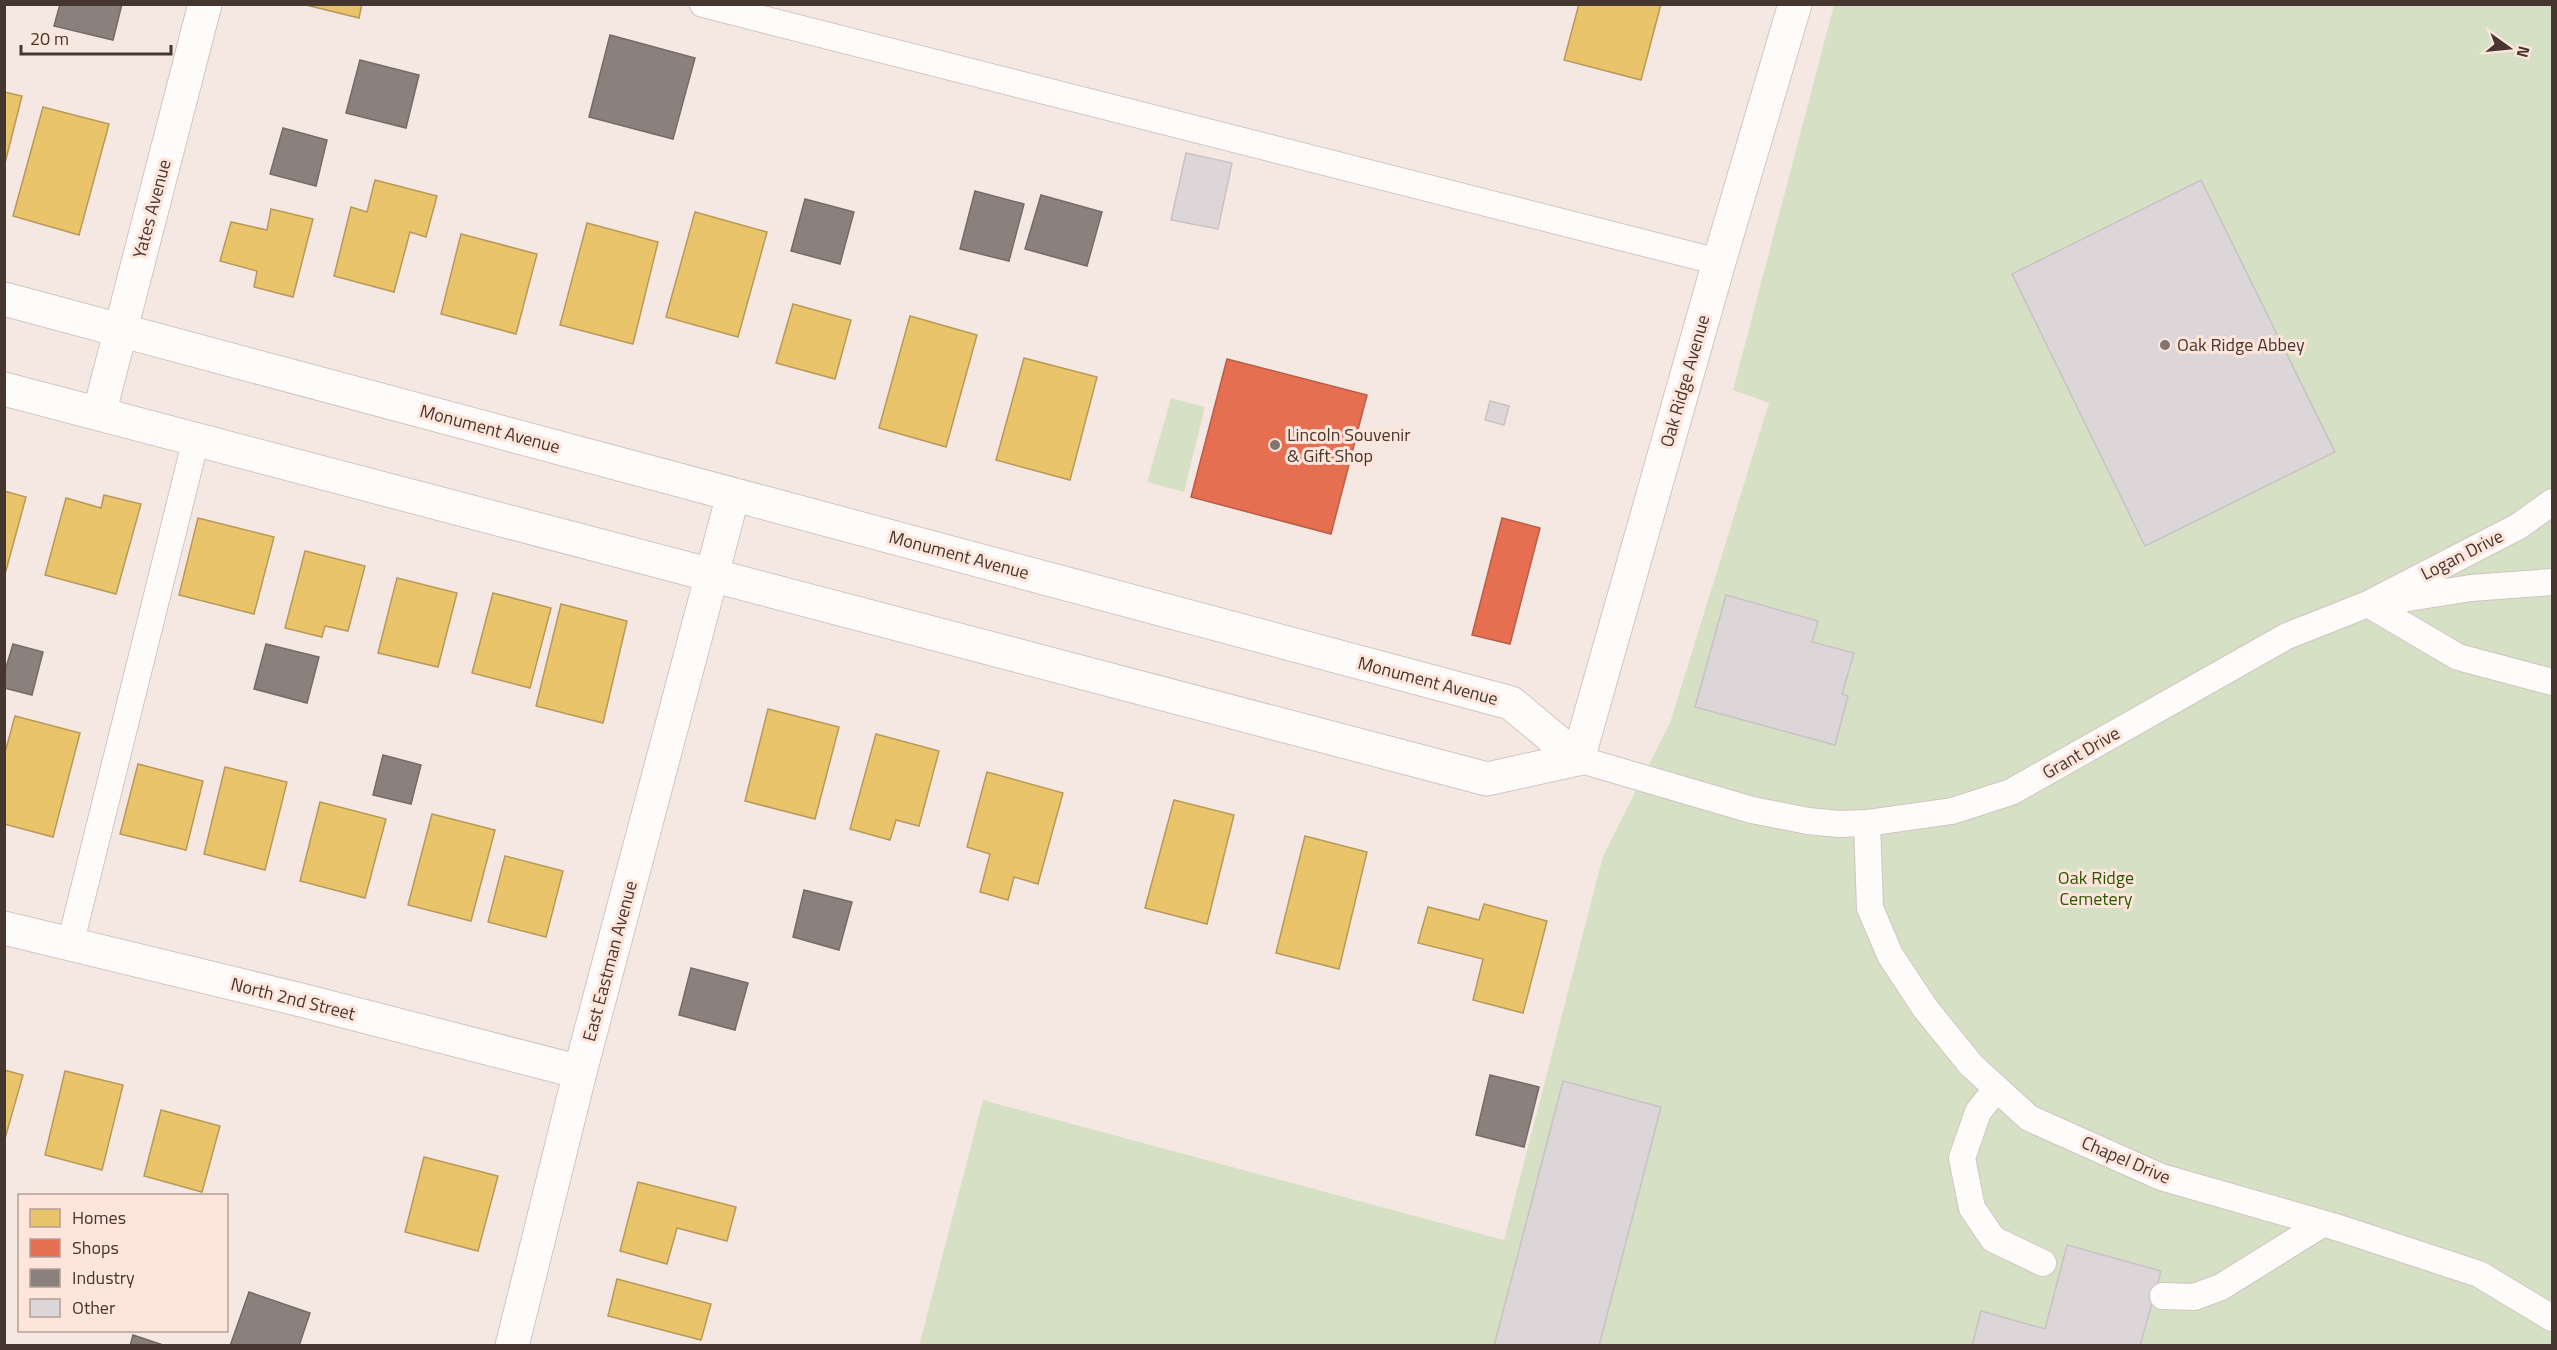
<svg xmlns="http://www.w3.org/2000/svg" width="2557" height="1350" font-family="'Titillium Web',sans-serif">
  <rect width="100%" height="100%" fill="#f5e8e3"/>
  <path fill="#d6e0c4" d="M1834 5H2552V1345L919 1346 983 1100 1504 1240 1603 856 1670 723 1769 403 1733 390Z
    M1171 398 1205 407 1184 492 1147 482Z"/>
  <path fill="#e9c46a" stroke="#b89959" stroke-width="1.5" d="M302 4H362L359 18Z
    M1579 4H1661L1641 80 1564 60Z
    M4 92 22 96 4 167Z
    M43 107 109 124 79 235 13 216Z
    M375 180 437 196 426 237 410 232 394 292 334 276 351 207 367 212Z
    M271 209 313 219 293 297 254 287 257 271 220 261 231 222 267 230Z
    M695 212 767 232 738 337 666 317Z
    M587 223 658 242 633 344 560 325Z
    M461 234 537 254 516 334 441 314Z
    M793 304 851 320 835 379 776 363Z
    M910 316 977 335 946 447 879 428Z
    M1024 358 1097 377 1070 480 996 460Z
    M4 491 26 497 4 578Z
    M104 495 141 504 116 594 45 575 66 498 101 508Z
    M198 518 274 537 254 614 179 595Z
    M305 551 365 566 348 631 325 626 322 637 285 628Z
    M397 578 457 593 438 667 378 653Z
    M493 593 551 608 530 688 472 673Z
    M561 604 627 621 603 723 536 706Z
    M768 709 839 727 815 819 745 801Z
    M15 716 80 733 53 837 4 824V756Z
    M876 734 939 751 919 826 896 820 890 840 850 829Z
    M138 764 203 781 186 850 120 834Z
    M225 767 287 782 265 870 204 854Z
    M987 772 1063 793 1038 884 1014 877 1008 900 980 892 990 854 967 847Z
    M1174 800 1234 815 1207 924 1145 908Z
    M320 802 386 819 365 898 300 881Z
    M432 814 495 830 471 921 408 905Z
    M1305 836 1367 852 1339 969 1276 953Z
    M505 856 563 871 546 937 488 922Z
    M1484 904 1547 921 1523 1013 1473 1000 1483 959 1418 943 1428 907 1479 920Z
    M4 1070 23 1075 4 1142Z
    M65 1071 123 1085 102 1170 45 1155Z
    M161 1110 220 1126 202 1192 144 1176Z
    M424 1157 498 1176 478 1251 405 1232Z
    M638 1182 736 1207 727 1241 677 1228 667 1264 620 1251Z
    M617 1279 711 1304 701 1340 608 1316Z"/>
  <path fill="#e76f51" stroke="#b75e47" stroke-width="1.5" d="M1227 359 1367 395 1331 534 1191 497Z
    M1502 518 1540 528 1510 644 1472 635Z"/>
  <path fill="#8a817c" stroke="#766a65" stroke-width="1.5" d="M60 4H122L113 40 54 26Z
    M610 35 695 58 673 139 589 117Z
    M360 60 419 75 406 128 346 113Z
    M283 128 327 140 316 186 270 174Z
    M975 191 1024 204 1009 261 960 249Z
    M1041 195 1102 212 1087 266 1025 249Z
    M805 199 854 212 840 264 791 251Z
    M13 644 43 652 32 695 4 688V674Z
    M266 644 319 657 307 703 254 689Z
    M383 755 421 765 411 804 373 795Z
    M804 890 852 902 839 950 793 937Z
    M691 968 748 983 735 1030 679 1015Z
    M1490 1075 1539 1087 1524 1147 1476 1135Z
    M249 1292 310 1313 299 1346H230Z
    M133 1335 166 1346H130Z"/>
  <path fill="#ddd6d9" stroke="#c8c2c5" stroke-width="1.5" d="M1186 153 1232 163 1218 229 1171 220Z
    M2201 180 2335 452 2145 546 2012 274Z
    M1490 401 1509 406 1504 425 1485 420Z
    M1726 595 1818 621 1812 642 1854 653 1842 694 1848 696 1835 745 1695 707Z
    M1563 1081 1661 1107 1599 1346H1494Z
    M2067 1245 2161 1271 2140 1346H1972L1981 1311 2045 1329Z"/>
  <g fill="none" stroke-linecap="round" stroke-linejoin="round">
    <g stroke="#d2c5c0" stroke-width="28">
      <path id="service" d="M703 4 1719 262
        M2389 601 2471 588 2552 582
        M2368 604 2519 526 2552 502
        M1578 759 1752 810 1808 821 1839 824 1867 823 1952 811 2011 792 2287 636 2368 604 2458 657 2552 682
        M1867 823 1870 908 1890 955 1925 1008 1971 1065 2029 1118 2161 1177 2339 1228 2479 1274 2552 1318
        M70 945 196 439
        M1996 1089 1978 1112 1962 1158 1972 1208 1993 1239 2043 1263
        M2163 1296 2194 1297 2221 1287 2322 1224"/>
    </g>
    <g stroke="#d2c5c0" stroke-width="35">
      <path id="minor" d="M4 299 1511 703 1578 759
        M4 389 1487 779 1578 759
        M99 414 205 4
        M1578 759 1719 262 1795 4
        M4 928 301 1000 580 1072
        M512 1346 580 1072 733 495"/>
    </g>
    <use href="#service" stroke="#fefcfb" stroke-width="26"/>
    <use href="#minor" stroke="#fefcfb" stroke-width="33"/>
  </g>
  <g fill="#83746f" stroke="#fde5db" stroke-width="2">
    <circle cx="2165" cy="345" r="6"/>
    <circle cx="1275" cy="445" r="6"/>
  </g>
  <g text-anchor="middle" stroke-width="6" stroke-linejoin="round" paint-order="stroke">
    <g font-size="18" fill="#463630" stroke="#fde5db">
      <text transform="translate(152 209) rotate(-75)" y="6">Yates Avenue</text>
      <text transform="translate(1685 381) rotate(-74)" y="6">Oak Ridge Avenue</text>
      <text transform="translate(490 429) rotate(15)" y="6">Monument Avenue</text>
      <text transform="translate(959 555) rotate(15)" y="6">Monument Avenue</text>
      <text transform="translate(2462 555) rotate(-27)" y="6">Logan Drive</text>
      <text transform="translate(1428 681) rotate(15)" y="6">Monument Avenue</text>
      <text transform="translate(2081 753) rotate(-30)" y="6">Grant Drive</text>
      <text transform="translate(610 961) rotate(-75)" y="6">East Eastman Avenue</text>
      <text transform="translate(293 999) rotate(14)" y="6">North 2nd Street</text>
      <text transform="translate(2126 1160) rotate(23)" y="6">Chapel Drive</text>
    </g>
    <g font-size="18" fill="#463630" stroke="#fde5db" text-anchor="start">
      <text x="2177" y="351">Oak Ridge Abbey</text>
      <text x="1287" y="441">Lincoln Souvenir<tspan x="1287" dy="21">&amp; Gift Shop</tspan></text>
    </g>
    <g font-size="18" fill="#2e5603" stroke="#fde5db">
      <text x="2096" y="884">Oak Ridge<tspan x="2096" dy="21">Cemetery</tspan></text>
    </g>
  </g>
  <rect width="2557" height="1350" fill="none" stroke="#463630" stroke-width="12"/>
  <rect x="18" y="1194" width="210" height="138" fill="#fde5db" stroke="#b49f97" stroke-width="1.5"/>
  <rect x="30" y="1209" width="30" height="18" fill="#e9c46a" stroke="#b49f97" stroke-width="1.5"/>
  <text x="72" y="1224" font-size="18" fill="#463630">Homes</text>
  <rect x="30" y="1239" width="30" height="18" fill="#e76f51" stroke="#b49f97" stroke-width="1.5"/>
  <text x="72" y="1254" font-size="18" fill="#463630">Shops</text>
  <rect x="30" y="1269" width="30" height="18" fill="#8a817c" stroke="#b49f97" stroke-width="1.5"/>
  <text x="72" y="1284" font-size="18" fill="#463630">Industry</text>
  <rect x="30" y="1299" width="30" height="18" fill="#ddd6d9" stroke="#b49f97" stroke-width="1.5"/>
  <text x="72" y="1314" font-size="18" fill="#463630">Other</text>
  <g transform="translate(2509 48) rotate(105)" stroke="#fde5db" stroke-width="4.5" paint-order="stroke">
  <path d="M0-4.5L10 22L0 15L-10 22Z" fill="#463630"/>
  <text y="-9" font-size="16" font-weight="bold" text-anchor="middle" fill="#463630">N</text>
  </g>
  <path d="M21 45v9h150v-9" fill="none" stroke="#463630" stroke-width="3"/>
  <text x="30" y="45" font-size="18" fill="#463630" stroke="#fde5db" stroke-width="4.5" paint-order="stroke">20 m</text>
</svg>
